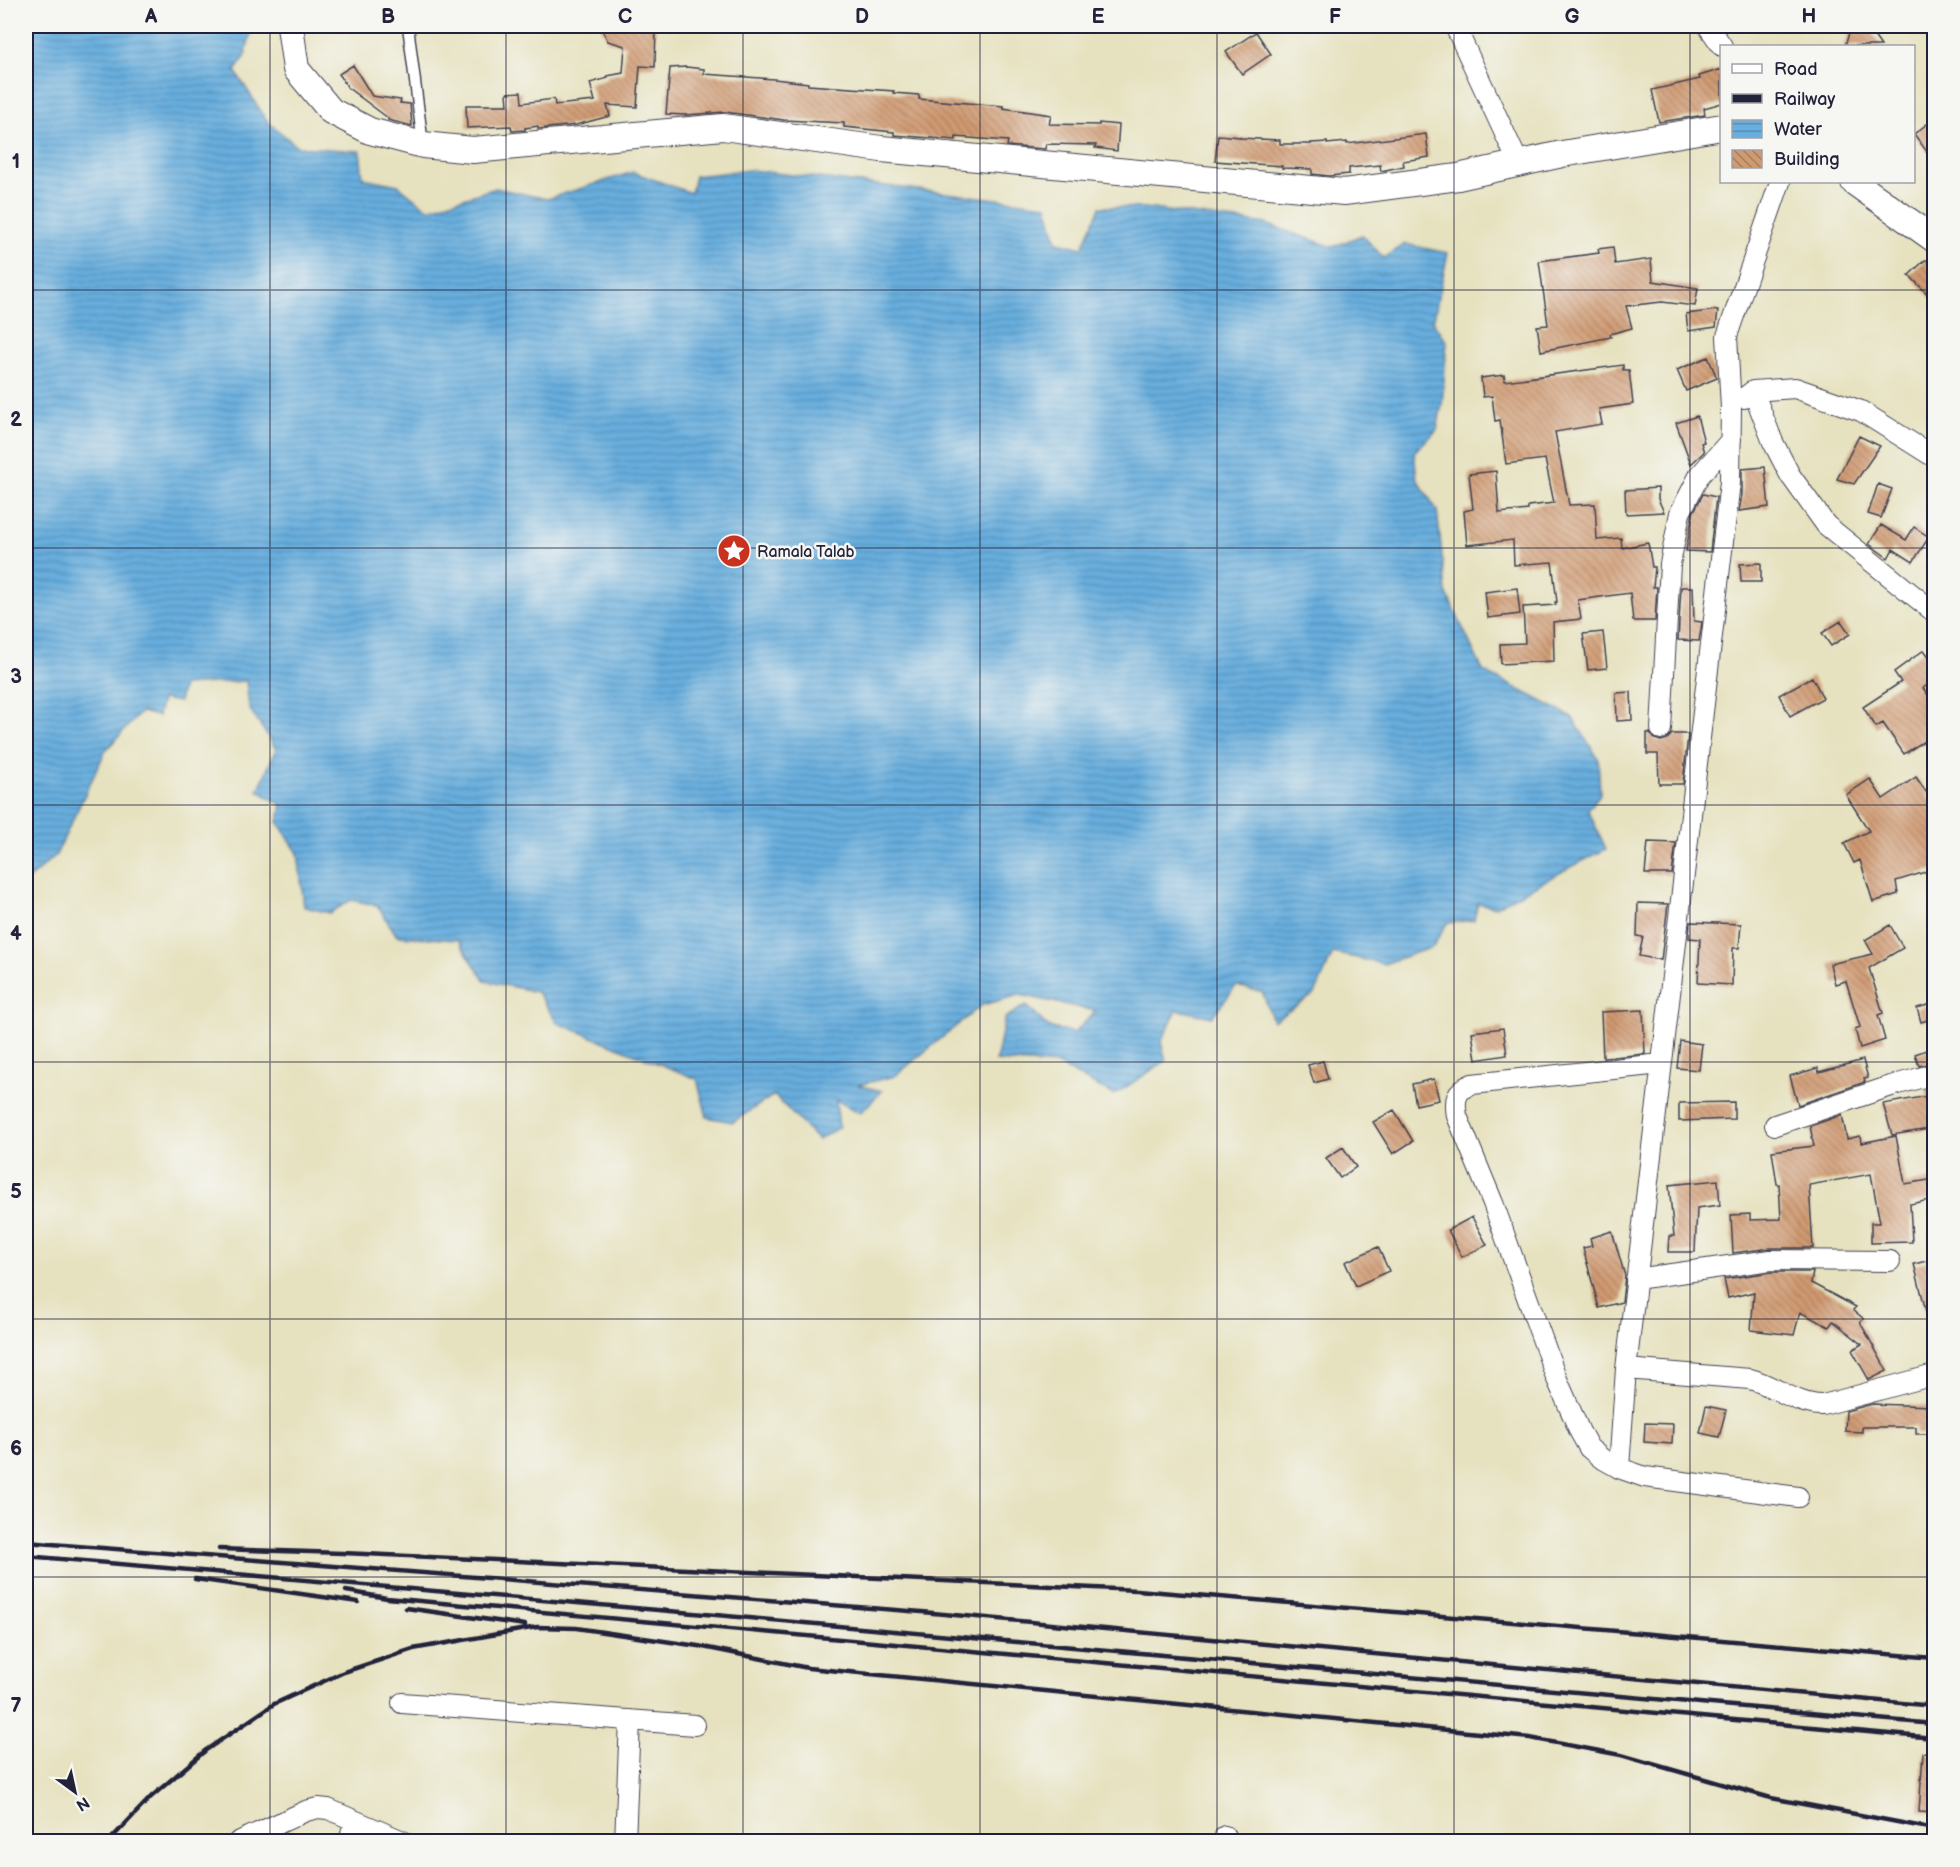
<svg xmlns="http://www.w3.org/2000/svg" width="1960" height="1867" font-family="'Balsamiq Sans',sans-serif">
  <defs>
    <pattern id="water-rules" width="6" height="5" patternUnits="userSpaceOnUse" patternTransform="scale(1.5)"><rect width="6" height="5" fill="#68aede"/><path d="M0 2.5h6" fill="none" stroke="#558db5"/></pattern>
    <pattern id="building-back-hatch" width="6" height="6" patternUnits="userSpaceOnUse" patternTransform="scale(1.5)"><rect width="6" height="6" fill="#d09a71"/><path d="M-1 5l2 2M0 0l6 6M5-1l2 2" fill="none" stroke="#a87d5e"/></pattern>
  </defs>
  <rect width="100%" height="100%" fill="#f6f6f2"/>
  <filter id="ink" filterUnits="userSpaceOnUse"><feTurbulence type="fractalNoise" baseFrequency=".0167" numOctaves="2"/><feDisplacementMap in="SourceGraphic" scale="12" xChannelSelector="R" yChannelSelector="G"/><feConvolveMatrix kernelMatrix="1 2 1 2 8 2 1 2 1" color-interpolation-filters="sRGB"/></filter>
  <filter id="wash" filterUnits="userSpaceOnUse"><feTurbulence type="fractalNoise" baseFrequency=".008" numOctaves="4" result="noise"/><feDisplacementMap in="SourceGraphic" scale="24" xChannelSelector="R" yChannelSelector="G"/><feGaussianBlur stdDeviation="1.35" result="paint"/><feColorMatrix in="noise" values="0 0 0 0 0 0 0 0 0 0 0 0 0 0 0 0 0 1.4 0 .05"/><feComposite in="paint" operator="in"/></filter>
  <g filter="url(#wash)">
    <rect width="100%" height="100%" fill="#e6e1be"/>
    <path fill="url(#water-rules)" stroke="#45688c" stroke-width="1.5" d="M26 26H252L245 57 235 71 268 122 298 147 360 151 363 178 398 185 428 209 496 188 547 199 633 172 691 193 695 176 750 170 1047 205 1057 242 1082 248 1100 207 1145 208 1266 224 1333 247 1362 235 1384 258 1405 244 1448 253 1433 322 1447 342 1442 404 1437 430 1414 452 1417 479 1437 510 1446 592 1483 671 1572 717 1598 758 1600 794 1588 810 1606 849 1495 907 1478 903 1474 920 1447 923 1433 947 1384 964 1333 953 1315 994 1273 1021 1262 992 1236 986 1212 1017 1177 1010 1161 1042 1166 1061 1114 1095 1058 1065 996 1061 1005 1018 1026 1005 1048 1027 1074 1033 1096 1011 1020 995 982 1005 895 1076 858 1085 882 1091 860 1113 836 1100 839 1127 818 1140 774 1095 733 1122 707 1117 697 1079 557 1023 537 992 485 981 458 940 397 936 377 905 351 900 330 913 304 907 298 853 278 822 282 805 258 791 276 749 249 708 246 681 183 685 179 702 162 699 158 716 141 712 106 750 56 855 26 881Z"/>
    <g id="blocks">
      <path fill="url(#building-back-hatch)" d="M600 26H656L655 67 640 66 637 107 607 105 610 116 576 125 538 129V126L525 128V130L512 131 511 126 467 128 466 105H508L507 93 521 92 522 103 554 99 555 105 595 101 590 83 608 78 607 76 623 73 625 46 608 41Z
        M1857 26H1867L1881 46H1845L1850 30Z
        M1256 32 1271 54 1242 74 1226 52Z
        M353 65 372 96 401 100 400 103 410 104 412 126 388 120V118L348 88 339 74Z
        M686 67 704 69V74L774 79 808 83V85L894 91 893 93 919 95V99L1003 106V108L1051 115 1049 124 1099 125V123L1119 125 1117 151 1095 148 1096 145 1046 144 1045 149 1007 146 1008 141 956 137V140L894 135V132L844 127V123L784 120 725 112 685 115 666 114 670 68Z
        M1722 69V103L1704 108 1705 115 1659 122 1652 90 1700 79 1699 76Z
        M1935 118V163L1914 134Z
        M1426 134 1429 157 1403 161 1404 166 1381 171 1380 165 1349 168V174L1329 176 1312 174V169L1282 168V166L1215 161 1218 135 1240 137V138L1280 140V144H1311V143L1327 142V144L1347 142V144Z
        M1613 247 1615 264 1651 259 1653 281 1698 288 1695 306 1662 302 1626 306 1632 328 1610 334 1611 337 1541 351 1537 326 1548 325 1539 261 1599 253 1598 249Z
        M1925 260 1935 262V302L1909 275Z
        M1718 310 1716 327 1688 331 1686 314Z
        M1708 357 1717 378 1686 391 1677 370Z
        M1623 365V370H1629L1633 404 1599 409 1602 424 1555 432 1569 505 1595 504 1597 540 1621 538 1622 548 1648 543 1652 567H1655L1653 587H1657L1655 621H1633L1630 593 1578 600 1581 619 1553 622 1554 661 1501 664 1500 644 1525 643 1523 607 1556 605 1555 602H1557L1552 562 1514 565 1513 540 1467 545 1464 511 1473 509 1469 474 1496 471 1499 513 1528 510V506L1554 503 1545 459 1506 464 1500 420 1495 421 1492 396 1483 397 1481 378 1504 375 1505 381Z
        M1697 416 1704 442 1701 443 1704 452 1691 464 1676 423Z
        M1859 436 1880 446 1854 484 1837 479Z
        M1765 467 1769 507 1739 511 1742 494V469Z
        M1878 484 1892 489 1881 518 1868 514Z
        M1658 488V499L1664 512 1626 514 1625 490Z
        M1703 494 1716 497 1710 552 1686 551 1693 513Z
        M1881 525 1906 540 1914 527 1929 537 1913 562 1893 549 1888 558 1869 544Z
        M1761 563V582H1741L1740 564Z
        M1681 587H1693L1694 621 1702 622 1699 641 1678 640Z
        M1517 588 1520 614 1488 618 1485 592Z
        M1841 621 1850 634 1831 646 1822 633Z
        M1603 632 1607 668 1588 670 1583 634Z
        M1924 650 1935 664V680L1923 688 1935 705V728L1926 733 1929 738 1904 754 1883 723 1876 727 1863 707 1901 682 1894 672Z
        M1812 677 1823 698 1790 716 1779 695Z
        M1631 692 1632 720 1617 721 1616 693Z
        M1647 733H1650L1655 739 1661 741 1667 739 1672 734H1688L1683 784H1659L1658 754H1647Z
        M1916 777 1935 805V869L1896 881 1898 894 1873 902 1860 860 1854 863 1844 843 1869 831 1846 795 1870 779 1883 799Z
        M1648 842 1676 843 1672 874H1645Z
        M1638 903 1668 904 1661 960 1639 956 1643 937 1637 936Z
        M1690 922 1741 924 1739 948H1733L1732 985 1698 983 1700 939 1689 938Z
        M1890 925 1903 948 1869 968 1883 1013 1878 1015 1885 1040 1860 1048 1855 1029 1860 1027 1846 981 1835 984 1830 964 1873 954 1865 940Z
        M1935 1003V1018L1921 1022 1917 1008Z
        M1643 1010 1645 1054 1603 1058 1601 1012Z
        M1503 1028 1507 1055 1476 1060 1472 1032Z
        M1680 1041 1702 1044 1699 1070 1677 1068Z
        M1935 1047V1062L1919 1066 1915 1054Z
        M1863 1060 1868 1078 1864 1079 1865 1082 1798 1105 1790 1076 1818 1068 1819 1072Z
        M1323 1061 1328 1079 1314 1083 1308 1065Z
        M1434 1079 1439 1100 1416 1105 1412 1084Z
        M1935 1086V1128L1892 1135 1883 1104 1928 1096 1926 1089Z
        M1734 1102V1119L1679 1121V1103Z
        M1394 1110 1413 1141 1393 1154 1373 1122Z
        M1842 1115 1847 1139 1860 1136 1861 1143 1896 1136 1905 1184 1935 1179V1199L1910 1204 1912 1242 1871 1243V1223H1880L1871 1174 1809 1185 1813 1248H1771L1733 1253 1731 1215 1750 1214V1220L1781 1219 1779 1184H1777L1772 1151 1814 1146 1810 1126Z
        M1343 1147 1356 1167 1340 1178 1326 1158Z
        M1718 1180 1720 1205 1697 1208 1695 1252H1668L1669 1236H1674L1669 1185Z
        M1472 1217 1487 1245 1462 1257 1448 1230Z
        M1612 1231 1625 1276 1622 1302 1599 1308 1583 1248 1592 1246 1590 1238Z
        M1378 1247 1389 1271 1356 1286 1345 1262Z
        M1931 1260 1935 1275V1322L1929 1323 1914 1264Z
        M1772 1272H1813L1811 1283 1856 1307 1853 1310 1864 1319 1860 1322 1887 1371 1869 1380 1852 1350 1862 1344 1833 1321 1829 1327 1800 1312 1794 1335 1751 1330 1754 1292 1728 1298 1724 1279Z
        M1872 1404 1932 1406 1931 1434H1916V1427H1862V1432L1845 1431 1846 1411Z
        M1706 1406 1726 1410 1719 1437 1700 1433Z
        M1645 1423 1673 1424 1672 1444 1644 1442Z
        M1923 1753 1935 1754V1813L1919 1812Z"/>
    </g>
  </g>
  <g filter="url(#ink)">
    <use href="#blocks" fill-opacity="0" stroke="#3f3f4f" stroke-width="1.5"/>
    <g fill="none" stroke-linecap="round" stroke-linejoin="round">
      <g stroke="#3f3f4f" stroke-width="13">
        <path id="service" d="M408 26 423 145"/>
      </g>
      <g stroke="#3f3f4f" stroke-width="22">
        <path id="minor" d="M1455 26 1518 162
          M1708 26 1722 46
          M1753 391 1773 442 1790 475 1826 525 1934 612
          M1744 398 1753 391 1795 388 1861 411 1934 457
          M1661 729 1670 564 1680 513 1699 476 1731 440
          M1661 1064 1472 1084C1456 1090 1454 1099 1457 1116L1493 1203 1556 1377 1580 1432 1589 1448 1601 1458 1619 1468 1645 1477 1798 1497
          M1775 1125 1891 1086 1934 1074
          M1636 1279 1771 1260 1890 1261
          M1626 1369 1750 1379C1774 1385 1798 1406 1823 1405L1934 1375
          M1619 1468 1626 1369 1730 482 1731 408 1727 336 1780 182
          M402 1703 695 1725
          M1225 1836 1227 1842
          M238 1842 306 1811 318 1808 328 1809 405 1842
          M349 1842 354 1821
          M625 1842 630 1720"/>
      </g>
      <g stroke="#3f3f4f" stroke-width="28">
        <path id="tertiary" d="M290 26 296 69 331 111 370 131 423 145 473 150 723 127 881 149 1344 192 1458 177 1562 154 1722 127
          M1854 182 1934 239"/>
      </g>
      <use href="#service" stroke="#fff" stroke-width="10"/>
      <use href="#minor" stroke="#fff" stroke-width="20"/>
      <use href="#tertiary" stroke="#fff" stroke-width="26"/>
      <path stroke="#22223b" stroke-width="4.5" d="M26 1542 922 1612 1934 1706
        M219 1549 343 1553 1137 1590 1934 1658
        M26 1556 716 1615 1934 1724
        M195 1579 358 1602
        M346 1591 387 1598 1934 1738
        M406 1608 525 1625
        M108 1842 151 1797 206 1750 274 1704 344 1672 413 1649 537 1627 576 1628 698 1646 808 1668 1530 1738 1621 1755 1771 1798 1934 1829"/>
    </g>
  </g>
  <path fill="none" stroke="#22223b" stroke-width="1.5" stroke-opacity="0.55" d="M270 26V1842M506 26V1842M743 26V1842M980 26V1842M1217 26V1842M1454 26V1842M1690 26V1842M26 290H1934M26 548H1934M26 805H1934M26 1062H1934M26 1319H1934M26 1577H1934"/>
  <defs>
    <g id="sight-disc" transform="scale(1.725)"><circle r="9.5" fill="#c8321e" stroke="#f6f6f2"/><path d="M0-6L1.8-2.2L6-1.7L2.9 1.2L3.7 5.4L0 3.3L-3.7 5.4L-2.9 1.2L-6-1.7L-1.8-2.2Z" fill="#fff"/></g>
  </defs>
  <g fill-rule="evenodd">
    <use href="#sight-disc" x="734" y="551"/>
  </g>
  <g text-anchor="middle" stroke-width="5" stroke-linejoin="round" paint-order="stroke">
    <g font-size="16" fill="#22223b" stroke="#f6f6f2" text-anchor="start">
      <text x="757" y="557">Ramala Talab</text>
    </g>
  </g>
  <rect width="1960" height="1867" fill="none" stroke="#f6f6f2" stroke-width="66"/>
  <rect x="1720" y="45" width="195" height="138" fill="#f6f6f2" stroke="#a1a1a9" stroke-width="1.5"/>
  <rect x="1732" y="64" width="30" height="9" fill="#ffffff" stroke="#a1a1a9" stroke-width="1.5"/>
  <text x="1774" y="75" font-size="18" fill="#22223b">Road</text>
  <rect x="1732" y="94" width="30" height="9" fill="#22223b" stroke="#a1a1a9" stroke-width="1.5"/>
  <text x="1774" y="105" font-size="18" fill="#22223b">Railway</text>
  <rect x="1732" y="120" width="30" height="18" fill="url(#water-rules)" stroke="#a1a1a9" stroke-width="1.5"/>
  <text x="1774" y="135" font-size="18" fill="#22223b">Water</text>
  <rect x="1732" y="150" width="30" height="18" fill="url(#building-back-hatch)" stroke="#a1a1a9" stroke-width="1.5"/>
  <text x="1774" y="165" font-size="18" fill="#22223b">Building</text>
  <g transform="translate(75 1792) rotate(147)" stroke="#f6f6f2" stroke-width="4.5" paint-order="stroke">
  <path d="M0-4.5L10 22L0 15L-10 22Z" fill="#22223b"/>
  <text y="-9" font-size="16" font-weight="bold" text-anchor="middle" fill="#22223b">N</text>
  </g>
  <rect x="33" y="33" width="1894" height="1801" fill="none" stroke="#22223b" stroke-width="2"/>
  <g font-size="20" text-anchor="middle" font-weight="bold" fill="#22223b">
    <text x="151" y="23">A</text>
    <text x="388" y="23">B</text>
    <text x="625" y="23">C</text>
    <text x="862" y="23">D</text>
    <text x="1098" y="23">E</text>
    <text x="1335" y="23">F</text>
    <text x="1572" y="23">G</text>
    <text x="1809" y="23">H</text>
    <text x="16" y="168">1</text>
    <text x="16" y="426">2</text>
    <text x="16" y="683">3</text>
    <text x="16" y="940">4</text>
    <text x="16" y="1198">5</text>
    <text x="16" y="1455">6</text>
    <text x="16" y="1712">7</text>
  </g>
</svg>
